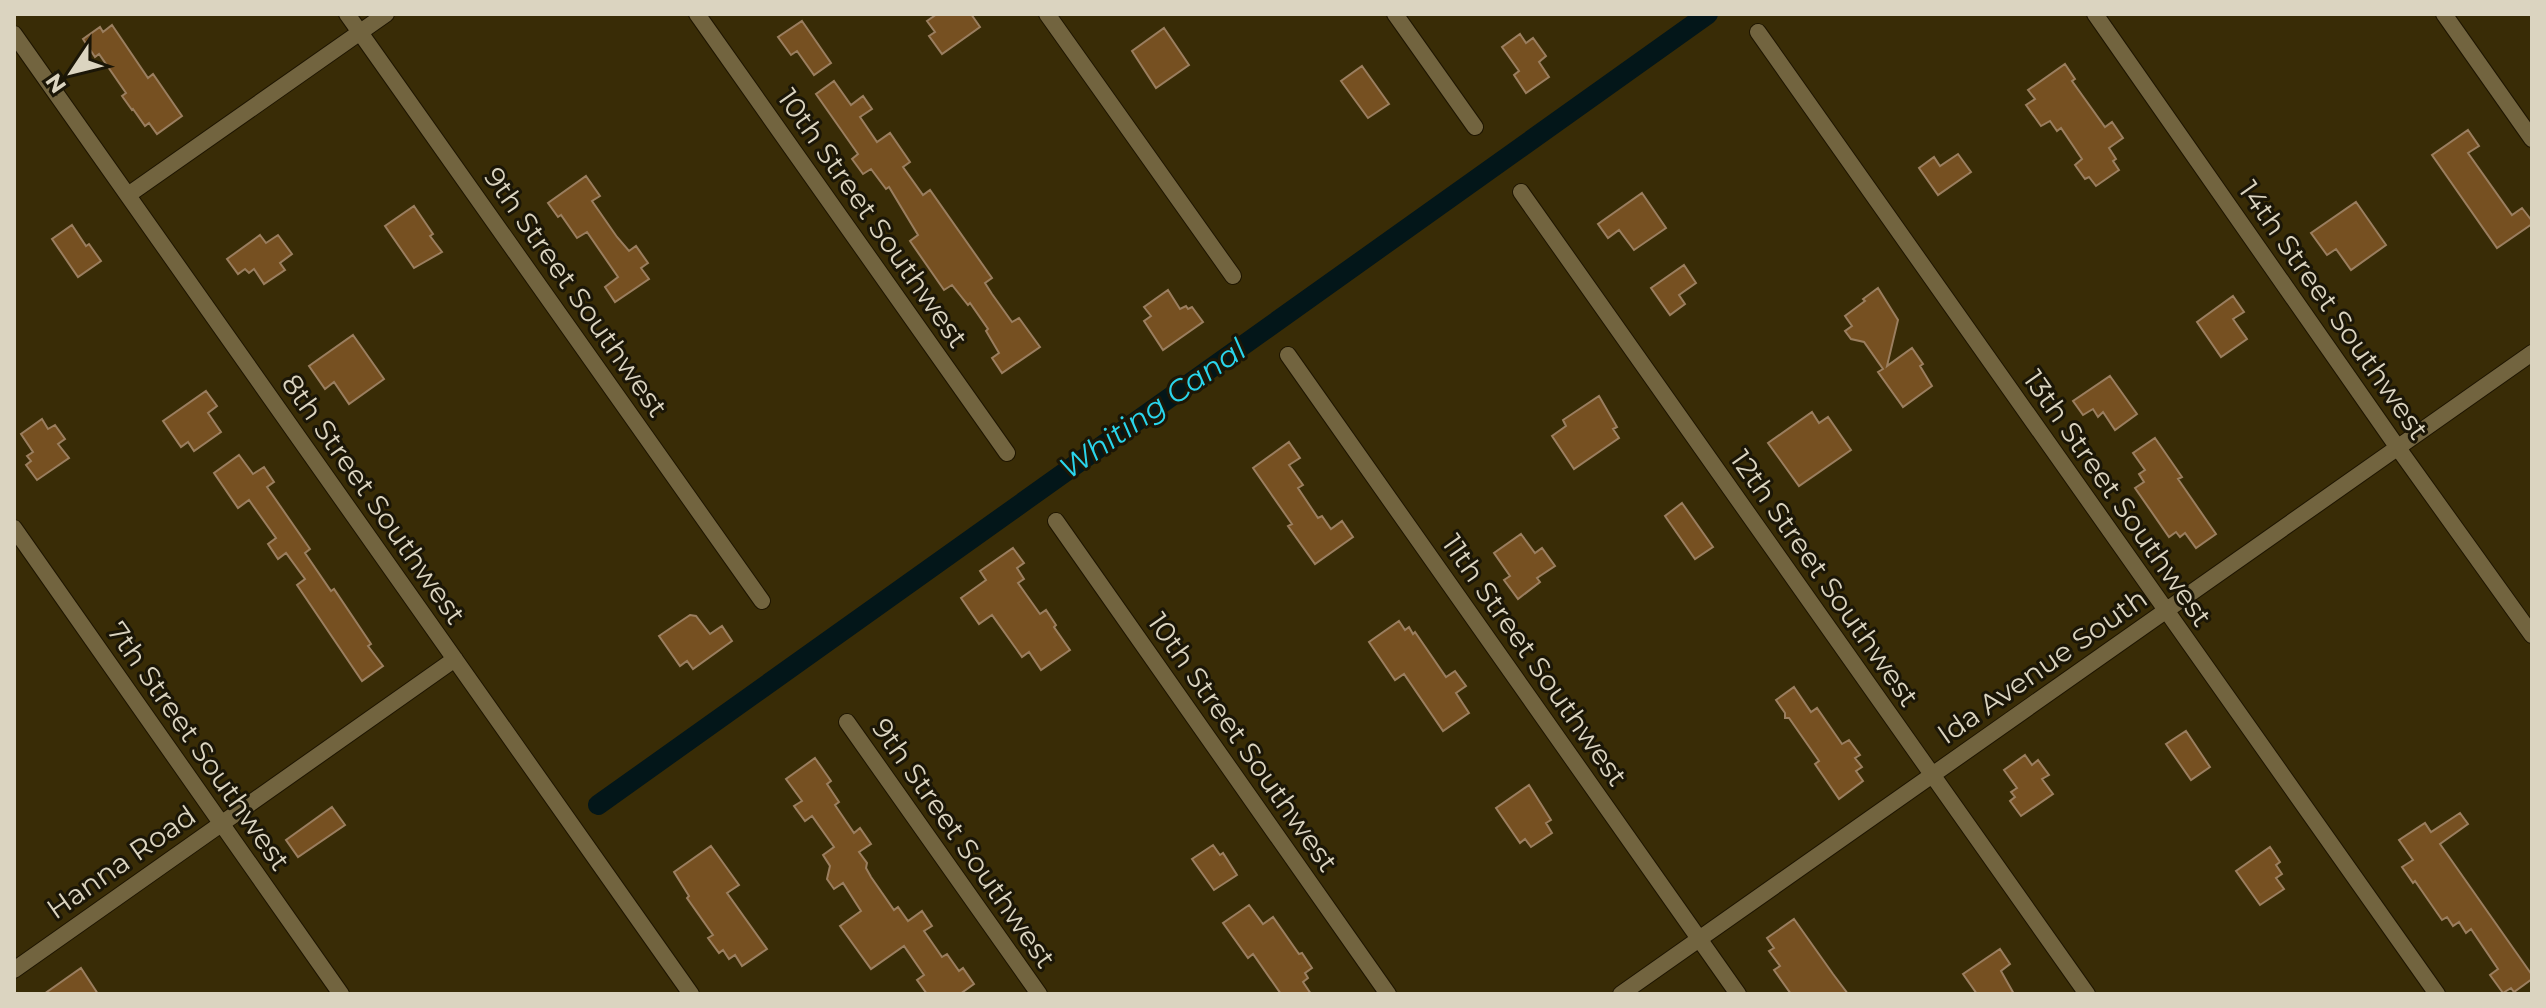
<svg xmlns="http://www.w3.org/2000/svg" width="2546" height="1008" font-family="Montserrat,sans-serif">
  <rect width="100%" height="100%" fill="#392c06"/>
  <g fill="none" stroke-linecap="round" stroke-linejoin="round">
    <path stroke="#031619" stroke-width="20" d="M598 805 1708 14"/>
  </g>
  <path fill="#765021" stroke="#9a7e5f" stroke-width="2" d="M937 14H971L980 27 942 54 929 36 935 32 927 21Z
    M802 21 831 63 814 75 797 51 791 55 778 37Z
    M112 25 148 78 153 74 182 116 157 134 149 123 145 126 133 109 132 110 122 96 126 93 99 54 95 57 83 39 100 27 103 32Z
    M1164 28 1189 65 1156 88 1132 51Z
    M1520 34 1526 43 1533 38 1546 56 1539 62 1549 77 1526 93 1514 75 1519 71 1502 47Z
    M2065 64 2075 79 2072 81 2105 127 2112 122 2123 138 2109 148 2116 159 2113 161 2119 170 2096 186 2089 177 2085 179 2075 165 2082 159 2061 128 2057 131 2050 121 2041 126 2026 105 2035 99 2028 90Z
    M1362 66 1389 104 1368 118 1341 81Z
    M834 81 851 105 863 96 872 109 860 117 877 142 890 133 910 162 903 167 923 195 930 190 992 278 985 283 992 294 1012 322 1019 318 1040 347 1002 373 992 358 999 353 986 331 988 329 970 303 968 305 952 285 944 290 910 241 918 235 889 187 886 189 871 169 863 174 852 159 858 154 816 94Z
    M2468 130 2479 146 2468 153 2512 215 2522 208 2532 221V224L2497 248 2432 155Z
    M1958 154 1971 172 1938 195 1919 168 1934 157 1940 166Z
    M586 176 600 196 592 201 617 237 629 251 636 246 648 263 641 268 649 279 615 302 605 287 618 277 587 232 577 238 561 215 558 217 548 203Z
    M1642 193 1666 228 1634 250 1619 230 1608 238 1598 224Z
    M2356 202 2386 245 2351 270 2336 249 2327 255 2311 233Z
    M414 206 433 234 430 236 442 252 414 268 385 226Z
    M72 225 86 246 89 244 101 261 78 277 52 239Z
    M260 235 266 243 278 235 292 254 280 263 285 270 264 284 254 269 249 273 245 269 238 274 227 259Z
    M1684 265 1696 283 1679 295 1685 304 1670 315 1651 288Z
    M1878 288 1898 320 1887 366 1912 348 1923 364 1920 366 1932 386 1903 407 1878 372 1883 369 1864 342 1851 339 1845 331 1852 326 1845 316 1865 301 1863 299Z
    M1168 290 1180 309 1186 306 1188 309 1192 307 1203 322 1163 350 1144 321 1151 316 1144 307Z
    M2233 296 2244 312 2233 319 2247 339 2221 357 2197 322Z
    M353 335 384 379 349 404 334 382 325 389 309 366Z
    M2110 376 2137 414 2115 430 2103 412 2098 417 2093 409 2083 415 2073 401Z
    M206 391 217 406 208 413 221 432 194 451 188 442 181 447 163 421Z
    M1599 396 1617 427 1613 429 1619 438 1574 469 1552 436 1566 426 1563 420Z
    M1812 412 1819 423 1828 417 1851 450 1799 486 1768 443Z
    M42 419 48 429 55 425 65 439 58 444 69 458 37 480 26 465 31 461 27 456 33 452 21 434Z
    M2155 438 2182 477 2178 479 2216 534 2196 548 2185 533 2180 537 2176 532 2169 537 2135 488 2144 482 2139 474 2145 470 2133 453Z
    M1289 442 1300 458 1289 465 1303 485 1298 488 1318 518 1322 516 1331 529 1342 521 1353 537 1315 564 1288 526 1292 524 1253 468Z
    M239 455 253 474 264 467 274 482 267 487 310 549 305 553 331 591 334 589 371 644 368 646 383 666 362 681 297 585 305 579 286 553 278 559 268 544 276 538 249 500 238 508 214 473Z
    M1682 503 1713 547 1695 559 1665 516Z
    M1521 534 1535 553 1542 548 1555 566 1537 578 1540 582 1518 599 1504 580 1510 576 1494 553Z
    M1013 548 1024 563 1017 568 1024 579 1018 583 1040 614 1046 610 1056 625 1054 627 1070 650 1041 670 1029 652 1022 657 992 615 979 624 961 598 986 580 980 571Z
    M690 615 696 616 710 634 722 626 732 641 693 669 687 661 680 666 659 636Z
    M1399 621 1405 630 1409 627 1413 634 1415 632 1446 677 1455 671 1466 686 1456 693 1469 713 1443 731 1404 674 1395 680 1369 642Z
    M1794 687 1811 712 1817 708 1842 744 1849 740 1860 755 1855 758 1862 767 1856 771 1863 781 1839 799 1815 764 1819 761 1789 718H1785V713L1776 700Z
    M2186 731 2210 767 2191 780 2166 744Z
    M2025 755 2032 765 2038 760 2049 775 2042 779 2053 794 2021 816 2010 801 2015 797 2011 792 2017 788 2004 770Z
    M815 758 831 781 827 784 839 802 835 805 854 833 860 828 871 844 859 852 867 863 866 868 871 877 894 910 898 907 908 921 922 911 932 926 924 931 942 957 947 954 959 971 963 968 974 984 960 994H927L917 980 924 975 904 946 871 969 840 926 861 911 843 883 834 889 827 879 830 866 823 855 834 847 812 816 805 821 794 806 802 801 786 779Z
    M1529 785 1551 820 1546 823 1552 833 1531 847 1525 839 1520 843 1496 808Z
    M332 807 345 825 298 857 286 840Z
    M2460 813 2468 824 2440 844 2532 975V979L2514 992 2511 988 2503 993 2490 975 2498 969 2471 929 2466 933 2459 922 2453 926 2447 917 2442 920 2415 881 2413 883 2402 867 2413 860 2399 840 2425 823 2431 832Z
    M1213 845 1220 855 1223 853 1237 875 1214 890 1192 859Z
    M711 846 739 885 727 893 767 949 742 966 735 955 729 959 723 950 719 953 708 938 713 935 687 898 689 896 674 872Z
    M2270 847 2280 862 2276 865 2282 874 2276 878 2284 889 2260 905 2236 871Z
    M1249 905 1263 924 1273 917 1299 954 1302 953 1312 968 1305 973 1308 978 1303 982 1311 994H1281L1253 954 1248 958 1223 923Z
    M1794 919 1833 974 1848 994H1791L1774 970 1780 966 1769 951 1774 948 1767 938Z
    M2000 949 2010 964 2001 971 2014 994H1977L1963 974Z
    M81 968 98 994H44Z"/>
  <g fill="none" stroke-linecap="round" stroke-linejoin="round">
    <g stroke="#1e1500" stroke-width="18">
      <path id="minor" d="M347 14 762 601
        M697 14 1007 453
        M1047 14 1233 276
        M1395 14 1475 127
        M2095 14 2398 448 2532 635
        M2444 14 2532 139
        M1758 32 2437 994
        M14 34 691 994
        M1521 192 2087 994
        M128 195 386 14
        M1288 355 1738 994
        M1056 521 1388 994
        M14 528 341 994
        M847 722 1039 994
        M14 970 455 659
        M1621 994 2532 353"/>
    </g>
    <use href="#minor" stroke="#72643f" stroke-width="16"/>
  </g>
  <g text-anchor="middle" stroke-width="6" stroke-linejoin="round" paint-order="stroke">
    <g font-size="28" fill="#dbd4c0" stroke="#1b1607">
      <text transform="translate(873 218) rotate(55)" y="10">10th Street Southwest</text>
      <text transform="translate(576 292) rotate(55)" y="10">9th Street Southwest</text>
      <text transform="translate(2334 310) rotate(55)" y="10">14th Street Southwest</text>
      <text transform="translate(2118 498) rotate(55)" y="10">13th Street Southwest</text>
      <text transform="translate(374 499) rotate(55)" y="10">8th Street Southwest</text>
      <text transform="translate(1825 578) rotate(55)" y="10">12th Street Southwest</text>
      <text transform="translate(1535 660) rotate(55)" y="10">11th Street Southwest</text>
      <text transform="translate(2042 666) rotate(-35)" y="10">Ida Avenue South</text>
      <text transform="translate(1243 742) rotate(55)" y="10">10th Street Southwest</text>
      <text transform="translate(199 746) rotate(55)" y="10">7th Street Southwest</text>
      <text transform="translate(964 843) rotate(55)" y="10">9th Street Southwest</text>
      <text transform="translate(121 862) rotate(-35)" y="10">Hanna Road</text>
    </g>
    <g font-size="30" font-style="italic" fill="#2ad5ec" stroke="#1b1607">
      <text transform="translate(1153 409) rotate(-35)" y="10">Whiting Canal</text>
    </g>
  </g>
  <rect width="2546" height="1008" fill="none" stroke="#dbd4c0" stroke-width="32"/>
  <g transform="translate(72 72) rotate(235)" stroke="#1b1607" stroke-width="6" paint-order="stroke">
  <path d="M0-6L14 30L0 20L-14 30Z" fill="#dbd4c0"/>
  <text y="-12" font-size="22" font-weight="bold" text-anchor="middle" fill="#dbd4c0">N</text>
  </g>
</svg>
